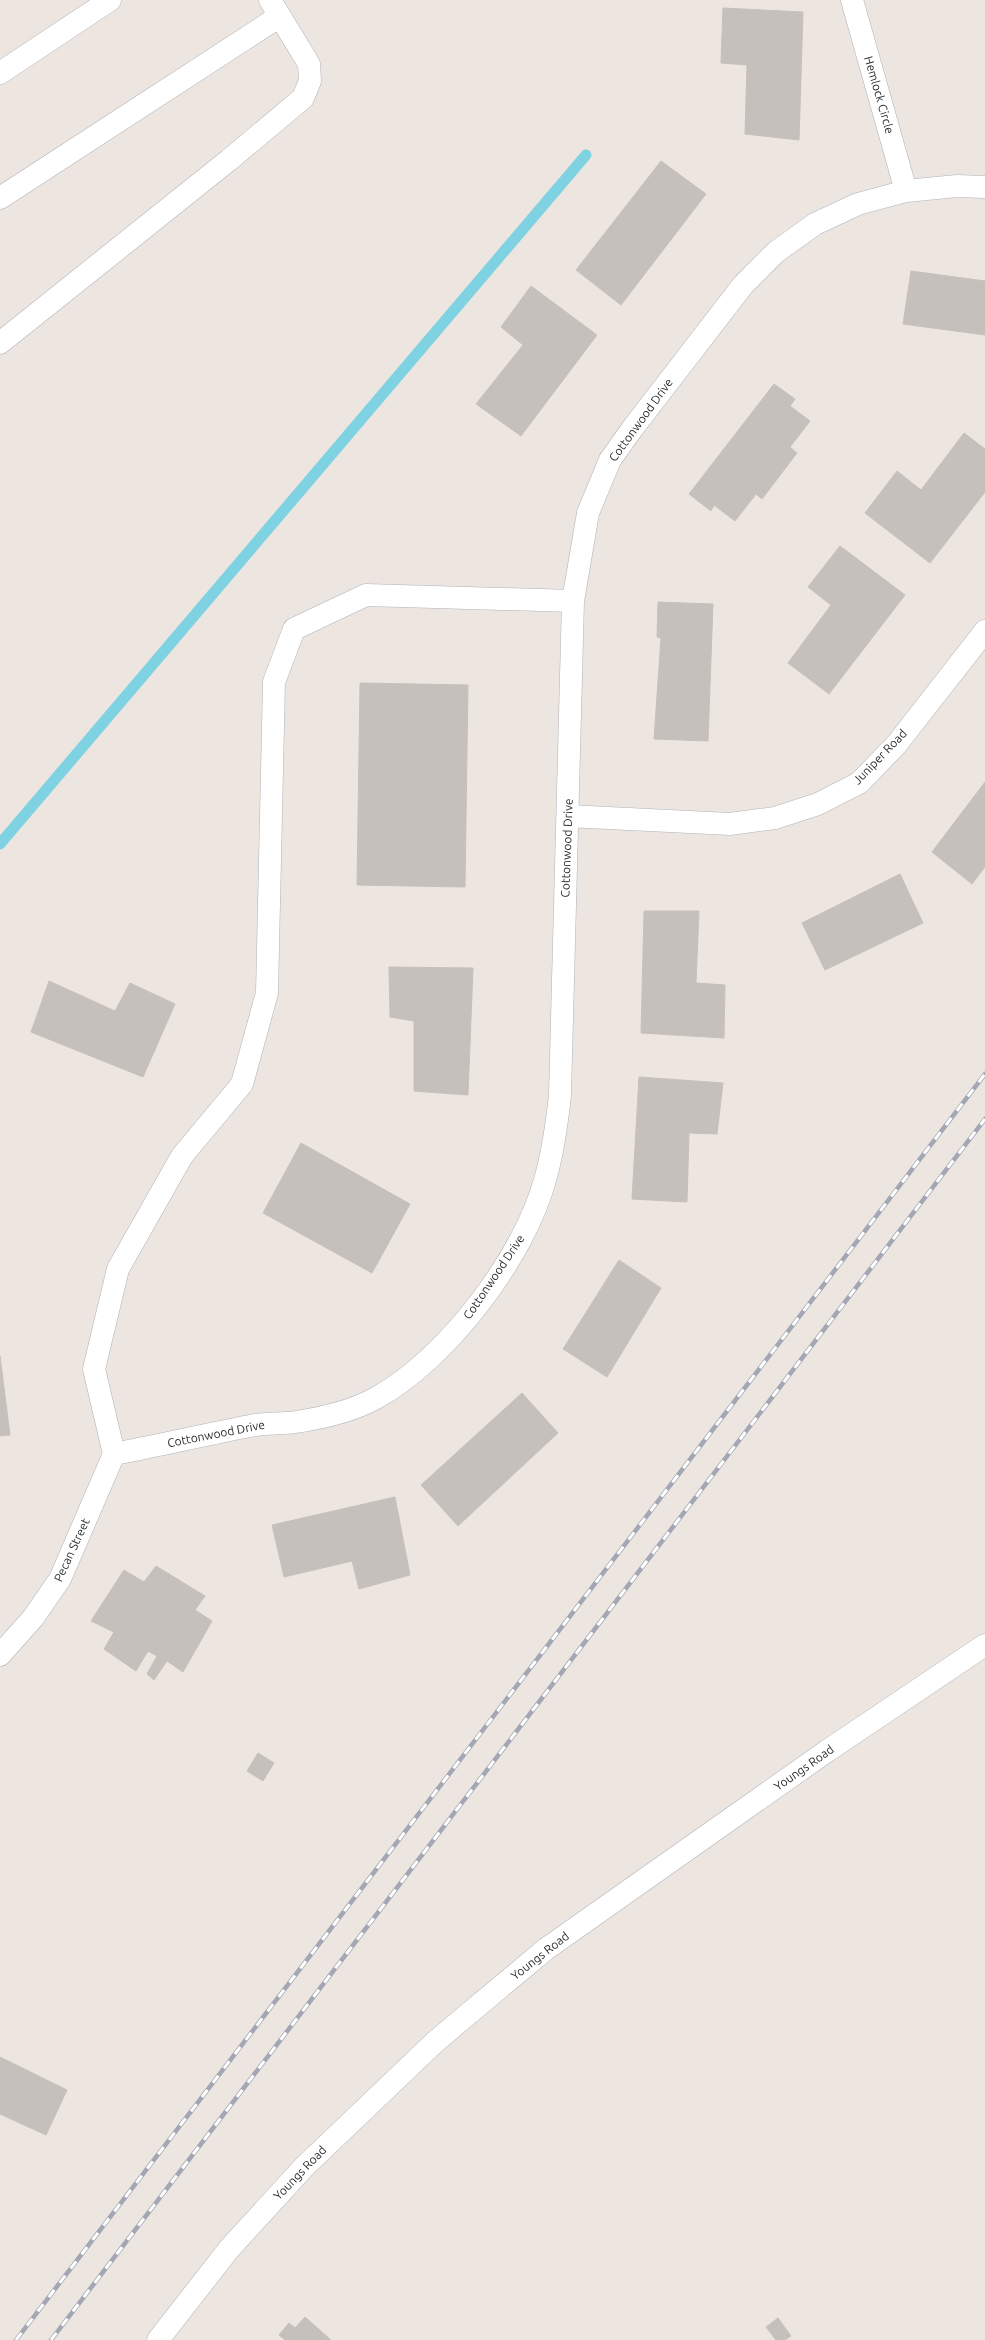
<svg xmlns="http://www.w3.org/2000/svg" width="985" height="2340" font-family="Ubuntu,sans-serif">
  <rect width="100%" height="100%" fill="#ece5e0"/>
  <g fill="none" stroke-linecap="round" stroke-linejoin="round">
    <path stroke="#7fd2e2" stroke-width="11" d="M0 844 586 155"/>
  </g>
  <path fill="#c5c0bb" stroke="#c7c1b9" d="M723 8 803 12 799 140 745 134 747 65 721 63Z
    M661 161 706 194 621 305 576 270Z
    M911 271 985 281V335L903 324Z
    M531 286 597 335 521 436 476 404 523 345 501 327Z
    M774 384 795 399 790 406 810 421 790 447 797 453 762 499 756 494 735 521 714 505 711 511 689 494Z
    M964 433 985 449V492L930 563 865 513 897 471 921 490Z
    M840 546 905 595 829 694 788 663 831 605 808 587Z
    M658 602 713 604 708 741 654 739 661 638 657 637Z
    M360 683 468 685 465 887 357 885Z
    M985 782V867L972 884 932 852Z
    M900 874 923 923 825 970 802 923Z
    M644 911H699L696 983 725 985 724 1038 641 1033Z
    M389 967 473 968 468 1095 414 1091V1021L390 1017Z
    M49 981 115 1011 130 983 175 1004 143 1077 31 1032Z
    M639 1077 723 1083 717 1134 689 1133 687 1202 632 1199Z
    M301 1143 410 1204 372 1273 263 1213Z
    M619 1260 661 1288 607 1377 563 1349Z
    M0 1356 10 1435 0 1436Z
    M522 1393 558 1433 458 1526 421 1485Z
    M395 1497 410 1575 359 1589 352 1561 284 1577 272 1525Z
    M156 1566 205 1596 195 1610 212 1621 183 1672 167 1661 154 1680 147 1674 157 1656 148 1651 136 1671 104 1649 114 1632 91 1621 124 1570 144 1582Z
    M258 1753 274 1763 263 1781 247 1771Z
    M0 2057 67 2090 46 2135 0 2114Z
    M305 2317 331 2340H285L279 2335 289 2323 295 2328Z
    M778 2318 791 2336 785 2340H776L766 2327Z"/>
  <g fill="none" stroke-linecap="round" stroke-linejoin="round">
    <g stroke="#b0b3bb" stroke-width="23">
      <path id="minor" d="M852 0 906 191
        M0 73 110 0
        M0 198 280 16
        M0 343 229 160 303 98 310 81 309 64 270 0
        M568 816 730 824 775 818 818 804 859 783 896 745 985 631
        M114 1454C161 1445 208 1434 255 1425 269 1423 283 1424 296 1422 322 1418 353 1411 376 1398 447 1359 524 1257 545 1180 553 1152 557 1123 560 1095L573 601 588 513 610 460 632 429 743 285 776 252 815 224 858 204 906 191 957 186 985 187
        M114 1454 94 1369 118 1269 182 1156 242 1084 267 993 274 682 294 629 366 595 573 601
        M0 1655 33 1618 60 1579 114 1454
        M158 2340 229 2249 304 2167 435 2042 467 2015 546 1949 827 1751 985 1645"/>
    </g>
    <use href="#minor" stroke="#fff" stroke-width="22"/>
    <g stroke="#a3a7b4" stroke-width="4.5">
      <path id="rail" d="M16 2340 985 1074
        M51 2340 985 1119"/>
    </g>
    <use href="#rail" stroke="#fff" stroke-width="3" stroke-dasharray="9" stroke-linecap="butt"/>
  </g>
  <g text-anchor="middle" stroke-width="4" stroke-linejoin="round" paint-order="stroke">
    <g font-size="12" fill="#2c2c2c" stroke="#fff">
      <text transform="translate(879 95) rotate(74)" y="4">Hemlock Circle</text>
      <text transform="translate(641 420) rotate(-54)" y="4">Cottonwood Drive</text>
      <text transform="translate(880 757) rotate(-46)" y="4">Juniper Road</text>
      <text transform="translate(567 848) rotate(-88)" y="4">Cottonwood Drive</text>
      <text transform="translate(494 1277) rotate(-56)" y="4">Cottonwood Drive</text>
      <text transform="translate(216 1434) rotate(-11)" y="4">Cottonwood Drive</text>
      <text transform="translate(72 1550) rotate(-65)" y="4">Pecan Street</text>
      <text transform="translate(804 1768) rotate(-35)" y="4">Youngs Road</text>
      <text transform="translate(540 1956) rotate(-38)" y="4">Youngs Road</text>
      <text transform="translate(300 2173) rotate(-46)" y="4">Youngs Road</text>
    </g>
  </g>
</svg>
